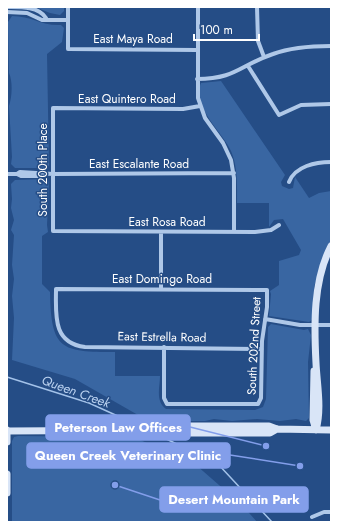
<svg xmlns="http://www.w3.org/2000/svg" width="338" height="529" font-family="Jost,sans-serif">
  <rect width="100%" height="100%" fill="#254d86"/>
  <path fill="#3966a2" d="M35 7H64V11L60 15 50 13Z
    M12 16C32 16 41 26 61 25L64 28 62 42 47 54 49 166 46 168H15L11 164 12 157 9 106C12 97 13 82 9 73L8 22Z
    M221 81 285 175 281 182 282 186 289 189 293 188 295 177 309 198 319 193 331 191V240L326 249 314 287 313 319 309 322 269 316 271 294 270 291 279 285V261L299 255 301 250 283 219 274 220 269 227V203H237C237 186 238 167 231 151 223 133 191 106 201 83Z
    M46 179 49 182 47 225 48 232 42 236V284L50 292C51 350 61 352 115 352V376H160C160 387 155 401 166 409L255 410 263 407 266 399 268 327 271 324 304 330 308 329 311 335 308 362 309 418 306 421 296 419 280 421 257 419 232 421 214 419 205 421H167L166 419H145L75 379 12 360 14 318 12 296 14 279 12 265 14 235 11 230 14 220 11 208 12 199 11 184 15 180Z
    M18 436 120 437 138 439 196 465 242 505 257 522H12V441L14 437Z"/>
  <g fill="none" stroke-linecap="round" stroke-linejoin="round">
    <path stroke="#a3c2e9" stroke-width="1.5" d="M7 377 89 403 142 427
      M154 433 218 464 272 522"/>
    <path stroke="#afc8e8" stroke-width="4" d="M7 7C20 7 38 6 46 18
      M68 7V49L197 50
      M198 7V98L205 118 223 143 231 160 234 178V232
      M257 7 258 41 264 57
      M7 12 27 13 42 20H68
      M248 66 279 115 301 105 331 104
      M197 79C236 79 240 65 273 54 292 47 311 46 331 46
      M200 106 183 109 53 108V231L255 232 271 230 279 225
      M7 174H17L20 172 53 174 234 173
      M17 174 21 176H41L43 174
      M289 182C295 166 316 162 331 162
      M161 289V232
      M265 319 300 325H331
      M164 347V398L167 404H258L261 398 262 341 267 307V290L56 289C56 314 52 343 85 347L262 349
      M312 517 324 512H331"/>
    <path stroke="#d9e5f7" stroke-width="7" d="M314 371 313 420 316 430
      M7 430V442
      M179 430 189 426H269L277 429 331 430
      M316 430C322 408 317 385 316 363 314 325 313 281 331 246
      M7 431 179 430 189 433H270L277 429
      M7 474V493"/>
  </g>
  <g text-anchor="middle" stroke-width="3" stroke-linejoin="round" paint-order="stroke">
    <g font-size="12" fill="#fff" stroke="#254d86">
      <text x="133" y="43">East Maya Road</text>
      <text x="127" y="103">East Quintero Road</text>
      <text x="139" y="168">East Escalante Road</text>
      <text transform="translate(43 170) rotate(-90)" y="4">South 200th Place</text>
      <text x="167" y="226">East Rosa Road</text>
      <text x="162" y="283">East Domingo Road</text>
      <text transform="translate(162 337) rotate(1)" y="4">East Estrella Road</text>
      <text transform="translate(254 346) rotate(-87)" y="4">South 202nd Street</text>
    </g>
    <g font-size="13" font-style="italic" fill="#bbd2f0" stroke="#254d86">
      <text transform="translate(76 391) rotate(20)" y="5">Queen Creek</text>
    </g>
  </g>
  <path fill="none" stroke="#839eea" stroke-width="1.5" d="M266 446L190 427M300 466L230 455M115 485L160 500"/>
  <g fill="#839eea" stroke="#254d86" stroke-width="1.5">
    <circle cx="266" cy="446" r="4"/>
    <circle cx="300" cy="466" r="4"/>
    <circle cx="115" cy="485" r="4"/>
  </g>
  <g fill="#839eea" stroke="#839eea" stroke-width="1.5">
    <rect x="46" y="415" width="144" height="25" rx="4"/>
    <rect x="27" y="443" width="203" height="25" rx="4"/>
    <rect x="160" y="487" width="148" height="25" rx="4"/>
  </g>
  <g font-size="13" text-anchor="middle" font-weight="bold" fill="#fff">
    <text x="118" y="432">Peterson Law Offices</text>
    <text x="128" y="460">Queen Creek Veterinary Clinic</text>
    <text x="234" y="504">Desert Mountain Park</text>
  </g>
  <rect width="338" height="529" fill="none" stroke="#ffffff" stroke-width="16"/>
  <path d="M194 34v6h65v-6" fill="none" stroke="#ffffff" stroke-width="2"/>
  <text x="200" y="34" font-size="12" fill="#ffffff" stroke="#254d86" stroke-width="3" paint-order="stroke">100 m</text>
</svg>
